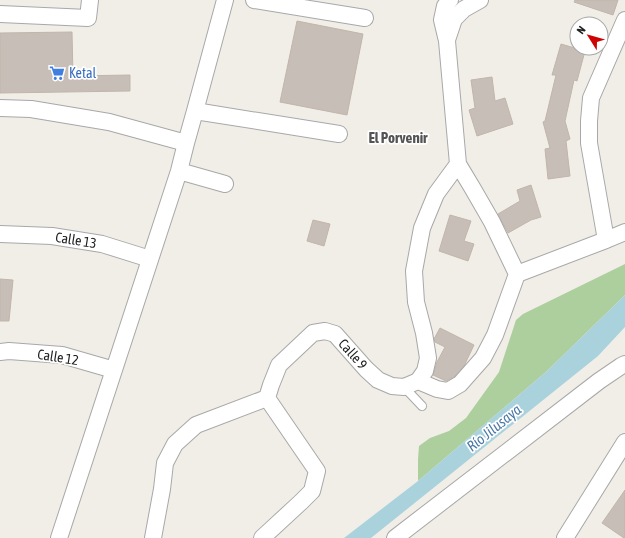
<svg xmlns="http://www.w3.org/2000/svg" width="625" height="538" font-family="'Asap Condensed',sans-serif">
  <rect width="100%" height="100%" fill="#f1eee8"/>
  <path fill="#accf9d" d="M625 264V295L547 371 418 481V459L419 446 430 438 449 431 466 418 499 372 516 320 523 314Z"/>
  <path fill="#a9d2dd" d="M625 295V327L598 356 371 538H344L418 481 547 371Z"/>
  <path fill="#c6beb7" stroke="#c2b5aa" d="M575 0H618L613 15 574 2Z
    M297 21 363 34 347 115 280 102Z
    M72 32 73 76 130 75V91L0 93V33Z
    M561 44 585 51 577 81 574 80 565 121 570 139 566 141 570 176 548 179 545 149 550 148 543 122 545 121 556 75H552Z
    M492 77 495 101 505 98 513 124 477 136 469 110 475 108 471 80Z
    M531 185 541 217 531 220 508 233 498 214 520 201 517 190Z
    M450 215 471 221 464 241 474 244 468 261 439 251Z
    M313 220 330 224 324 246 307 241Z
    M0 279 13 280 9 321H0Z
    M440 328 474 345 464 366 454 377 446 381 433 375 437 362 445 347 435 342 434 339Z
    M625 490V538H624L602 523Z"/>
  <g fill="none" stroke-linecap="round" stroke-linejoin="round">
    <g stroke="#a8a8a8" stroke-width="10">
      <path id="lane" d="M404 387 422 406"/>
    </g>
    <g stroke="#a8a8a8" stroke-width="18">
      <path id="street" d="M254 0 365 18
        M0 14 88 18 90 0
        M447 40 454 19 464 9 480 0
        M0 108 31 109 109 122 186 143
        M195 111 339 134
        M179 171 225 184
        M0 234 52 236 102 244 150 259
        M606 240 589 143V121L591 98 625 20
        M517 274 606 240 625 232
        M0 352 9 351 62 355 114 370
        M418 381 437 389 448 391 460 384 483 358 495 335 517 274 492 222 473 189 458 164 447 41 442 20 445 6 450 0
        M59 538 179 171 186 143 195 111 225 0
        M153 538 162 489 165 463 175 444 196 425 267 398 271 385 279 365 313 333 325 331 335 334 366 369 378 380 392 386 404 387 418 381 425 371 428 358 424 333 416 302 414 271 422 228 436 194 458 164
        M262 538 301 502 312 491 317 471 267 398
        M395 538 599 381 621 366 625 364
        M565 538 625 442"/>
    </g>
    <use href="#lane" stroke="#fff" stroke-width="8"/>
    <use href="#street" stroke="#fff" stroke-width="16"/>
  </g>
  <defs>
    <g id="supermarket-bare" transform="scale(1.2)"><path d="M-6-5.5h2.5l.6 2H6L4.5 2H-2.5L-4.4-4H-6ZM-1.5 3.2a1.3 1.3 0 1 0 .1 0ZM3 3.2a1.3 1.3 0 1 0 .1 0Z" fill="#3f7fe0" stroke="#fff" stroke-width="2.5" paint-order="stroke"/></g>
  </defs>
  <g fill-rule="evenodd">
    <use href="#supermarket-bare" x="57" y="73"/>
  </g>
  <g text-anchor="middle" stroke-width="3.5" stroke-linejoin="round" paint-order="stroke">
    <g font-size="14" fill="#366cbe" stroke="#fff" text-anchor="start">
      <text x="69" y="78">Ketal</text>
    </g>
    <g font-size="14" fill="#212121" stroke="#fff">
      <text transform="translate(76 240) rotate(9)" y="5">Calle 13</text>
      <text transform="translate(353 354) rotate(48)" y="5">Calle 9</text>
      <text transform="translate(58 357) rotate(9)" y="5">Calle 12</text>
    </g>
    <g font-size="15" font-weight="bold" fill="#545454" stroke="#fff">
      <text x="398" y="143">El Porvenir</text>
    </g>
    <g font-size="15" font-style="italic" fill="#4b7aa8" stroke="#fff">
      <text transform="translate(494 428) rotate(-39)" y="5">Río Jilusaya</text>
    </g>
  </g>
  <g transform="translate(589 36) rotate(307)"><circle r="19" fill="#ffffff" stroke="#a6a6a6"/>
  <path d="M0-3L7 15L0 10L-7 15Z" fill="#ce0404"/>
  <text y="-6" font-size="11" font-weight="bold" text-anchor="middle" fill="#212121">N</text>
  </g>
</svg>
